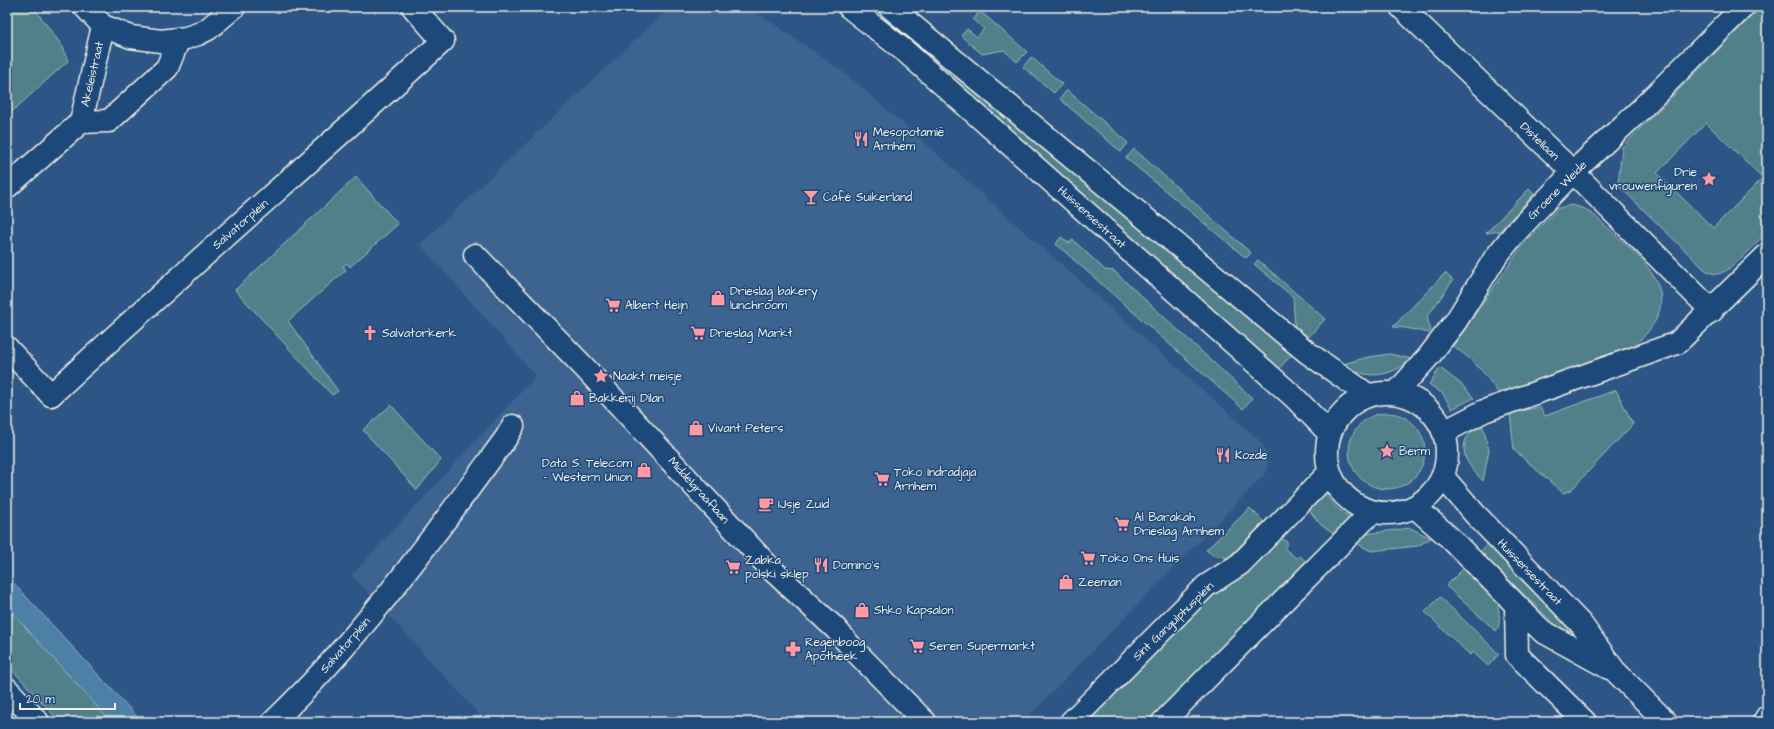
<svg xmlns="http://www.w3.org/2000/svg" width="1774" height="729" font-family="'Architects Daughter',sans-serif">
  <rect width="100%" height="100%" fill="#2d5686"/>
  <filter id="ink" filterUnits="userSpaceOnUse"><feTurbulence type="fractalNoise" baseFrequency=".025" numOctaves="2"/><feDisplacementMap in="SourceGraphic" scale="8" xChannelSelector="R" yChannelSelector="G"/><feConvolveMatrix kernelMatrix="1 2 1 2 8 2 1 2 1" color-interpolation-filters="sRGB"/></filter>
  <g filter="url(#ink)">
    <path fill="#3d6391" d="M670 7H749L839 69 866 91 1258 439 1265 449 1268 466 1264 475 1023 722H486L352 575 536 376 420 244Z"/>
    <path fill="#51808a" stroke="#a2b8b9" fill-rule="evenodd" d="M7 7H33L60 43 68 61 7 116Z
      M1761 7H1767V232C1756 242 1730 276 1714 274 1711 273 1708 271 1705 270L1618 185 1622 147ZM1706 123 1763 178 1713 228 1657 173Z
      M980 11 1027 52 1017 62 1004 50 982 54 961 36 967 29 977 37 984 29 973 20Z
      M1031 57 1062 84 1054 93 1023 67Z
      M938 60 1293 353 1279 369 935 66Z
      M1067 90 1128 143 1121 152 1060 99Z
      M1134 149 1251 253 1246 258 1126 158Z
      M356 177 398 224 350 267 347 263 343 266 346 270 288 321 338 391 332 395 235 290Z
      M1529 189 1534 194 1500 231 1486 233Z
      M1572 205 1585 209 1595 216C1635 255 1696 291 1635 345L1498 393C1486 373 1472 359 1453 346L1522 246 1558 208Z
      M1061 237 1069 243 1073 240 1105 270 1114 271 1252 398 1243 409 1056 244Z
      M1258 260 1325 319 1308 338 1295 328 1293 297 1254 264Z
      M1445 273 1453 280 1427 317 1431 331 1429 333 1406 328 1393 327Z
      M1390 354 1412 359C1391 377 1366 381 1343 364L1368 357Z
      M1440 368 1461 384 1474 398 1452 409 1443 394 1429 384Z
      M1616 390 1633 424 1571 490 1563 493 1514 450 1510 413 1540 407 1545 416Z
      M391 405 441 460 417 490 363 430Z
      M1349 451a38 38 0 1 1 76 0a38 38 0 1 1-76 0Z
      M1482 423 1489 450 1483 481C1472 469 1459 457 1466 439 1469 433 1478 427 1482 423Z
      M1325 494 1337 508 1351 519 1335 535 1321 525 1309 510Z
      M1250 508 1264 522 1228 558 1213 555 1206 550Z
      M1410 528 1431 538 1418 546 1371 551 1354 542 1366 534Z
      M1282 538 1288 543 1284 548 1296 558 1300 556 1307 562 1150 722H1086L1127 683 1215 590 1248 567Z
      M1487 544 1572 628 1571 632 1560 628 1551 621 1480 552Z
      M1464 568 1498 603C1498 611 1502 625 1496 631L1446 586Z
      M1440 597 1499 654 1488 666 1473 652 1470 655 1425 612Z
      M7 607 111 722H60L7 664Z"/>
    <path fill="#4d80a6" stroke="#90adc0" d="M7 576 142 722H111L7 607Z"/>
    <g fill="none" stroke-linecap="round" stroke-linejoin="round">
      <g stroke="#f4f1e8" stroke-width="25">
        <path id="street" d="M1401 7 1573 172 1712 311
          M81 122 103 26
          M7 187 81 122 109 121 167 68 179 39
          M475 255 583 366 771 569 836 629 852 648 925 722
          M7 348 51 395C180 275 313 160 443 41L413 7
          M1396 393 1429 356 1456 321 1495 258 1515 233 1573 172 1640 110 1743 7
          M1444 432 1484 411 1677 343 1767 255
          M1516 606 1517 655 1585 722
          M7 689 38 722
          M273 722C362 637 433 537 506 438L513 426
          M1764 722 1767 717"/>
      </g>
      <g stroke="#f4f1e8" stroke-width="25">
        <path id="secondary" d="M85 7 103 26 131 37 161 41 186 38 198 34 208 29 234 7
          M849 7 906 52 1295 398 1329 433
          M890 7 1308 353 1368 395
          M1327 453a60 60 0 1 1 120 0a60 60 0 1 1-120 0Z
          M1443 477 1474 513 1581 624 1614 670 1666 722
          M1415 507 1450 538 1542 631 1609 668
          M1071 722 1206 586 1240 564 1329 473
          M1163 722 1372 512"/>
      </g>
      <use href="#street" stroke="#1f4a7a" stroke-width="22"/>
      <use href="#secondary" stroke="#1f4a7a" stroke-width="22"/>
    </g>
  </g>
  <defs>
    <g id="restaurant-bare" transform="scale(1.2)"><path d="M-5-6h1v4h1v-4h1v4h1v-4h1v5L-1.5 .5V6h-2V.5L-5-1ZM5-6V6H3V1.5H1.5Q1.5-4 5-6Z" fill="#ff9aa2" stroke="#1f4a7a" stroke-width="2.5" paint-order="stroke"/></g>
    <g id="sight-bare" transform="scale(1.2)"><path d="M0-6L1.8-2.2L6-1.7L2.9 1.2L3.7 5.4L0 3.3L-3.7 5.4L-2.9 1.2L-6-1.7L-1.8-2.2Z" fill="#ff9aa2" stroke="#1f4a7a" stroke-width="2.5" paint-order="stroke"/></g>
    <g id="bar-bare" transform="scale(1.2)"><path d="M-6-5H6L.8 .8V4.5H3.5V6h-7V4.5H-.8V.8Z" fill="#ff9aa2" stroke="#1f4a7a" stroke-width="2.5" paint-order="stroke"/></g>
    <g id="shop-bare" transform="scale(1.2)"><path d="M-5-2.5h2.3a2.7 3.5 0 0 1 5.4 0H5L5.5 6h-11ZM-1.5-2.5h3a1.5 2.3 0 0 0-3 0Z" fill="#ff9aa2" stroke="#1f4a7a" stroke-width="2.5" paint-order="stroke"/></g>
    <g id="supermarket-bare" transform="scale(1.2)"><path d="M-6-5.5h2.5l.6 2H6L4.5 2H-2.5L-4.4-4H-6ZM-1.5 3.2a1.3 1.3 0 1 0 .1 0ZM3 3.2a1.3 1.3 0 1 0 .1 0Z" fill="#ff9aa2" stroke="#1f4a7a" stroke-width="2.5" paint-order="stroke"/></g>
    <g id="church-bare" transform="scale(1.2)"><path d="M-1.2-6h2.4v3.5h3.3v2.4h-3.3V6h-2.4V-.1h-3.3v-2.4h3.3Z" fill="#ff9aa2" stroke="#1f4a7a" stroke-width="2.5" paint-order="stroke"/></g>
    <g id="cafe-bare" transform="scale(1.2)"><path d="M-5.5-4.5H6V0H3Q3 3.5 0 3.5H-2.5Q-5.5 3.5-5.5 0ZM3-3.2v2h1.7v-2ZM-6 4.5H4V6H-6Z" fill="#ff9aa2" stroke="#1f4a7a" stroke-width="2.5" paint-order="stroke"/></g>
    <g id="pharmacy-bare" transform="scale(1.2)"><path d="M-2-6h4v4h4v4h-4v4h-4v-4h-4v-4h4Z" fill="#ff9aa2" stroke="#1f4a7a" stroke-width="2.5" paint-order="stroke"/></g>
  </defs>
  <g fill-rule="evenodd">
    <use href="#restaurant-bare" x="861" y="139"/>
    <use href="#sight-bare" x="1709" y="179"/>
    <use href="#bar-bare" x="811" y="197"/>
    <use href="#shop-bare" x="718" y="298"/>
    <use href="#supermarket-bare" x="613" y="305"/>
    <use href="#church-bare" x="370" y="333"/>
    <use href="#supermarket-bare" x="698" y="333"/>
    <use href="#sight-bare" x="601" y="376"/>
    <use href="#shop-bare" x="577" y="398"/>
    <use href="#shop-bare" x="696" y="428"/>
    <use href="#sight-bare" x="1387" y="451"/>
    <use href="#restaurant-bare" x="1223" y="455"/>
    <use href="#shop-bare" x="644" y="470"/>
    <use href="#supermarket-bare" x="882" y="479"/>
    <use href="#cafe-bare" x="766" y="504"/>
    <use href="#supermarket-bare" x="1122" y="524"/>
    <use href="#supermarket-bare" x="1088" y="558"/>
    <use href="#restaurant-bare" x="821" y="565"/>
    <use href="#supermarket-bare" x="733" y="567"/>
    <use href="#shop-bare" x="1066" y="582"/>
    <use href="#shop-bare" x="862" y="610"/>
    <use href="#supermarket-bare" x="917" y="646"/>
    <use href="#pharmacy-bare" x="793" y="649"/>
  </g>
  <g text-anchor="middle" stroke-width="3" stroke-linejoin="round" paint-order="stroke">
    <g font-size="12" fill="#f4f1e8" stroke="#1f4a7a">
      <text transform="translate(92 74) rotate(-77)" y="4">Akeleistraat</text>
      <text transform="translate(1540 141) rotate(44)" y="4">Distellaan</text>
      <text transform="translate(1557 190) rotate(-45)" y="4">Groene Weide</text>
      <text transform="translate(1092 217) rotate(42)" y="4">Huissensestraat</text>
      <text transform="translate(240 224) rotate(-41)" y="4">Salvatorplein</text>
      <text transform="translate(699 490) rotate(48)" y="4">Middelgraaflaan</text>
      <text transform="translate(1530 572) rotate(46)" y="4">Huissensestraat</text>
      <text transform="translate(1173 621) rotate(-44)" y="4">Sint Gangulphusplein</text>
      <text transform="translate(345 645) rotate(-49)" y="4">Salvatorplein</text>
    </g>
    <g font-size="12" fill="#f4f1e8" stroke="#1f4a7a" text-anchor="start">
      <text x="873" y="136">Mesopotamië<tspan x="873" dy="14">Arnhem</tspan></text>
      <text x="1697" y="176" text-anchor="end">Drie<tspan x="1697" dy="14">vrouwenfiguren</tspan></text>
      <text x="823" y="201">Café Suikerland</text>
      <text x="730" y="295">Drieslag bakery<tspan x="730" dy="14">lunchroom</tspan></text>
      <text x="625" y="309">Albert Heijn</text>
      <text x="382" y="337">Salvatorkerk</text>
      <text x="710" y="337">Drieslag Markt</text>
      <text x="613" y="380">Naakt meisje</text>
      <text x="589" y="402">Bakkerij Dilan</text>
      <text x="708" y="432">Vivant Peters</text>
      <text x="1399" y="455">Berm</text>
      <text x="1235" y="459">Kozde</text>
      <text x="632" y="467" text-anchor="end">Data S. Telecom<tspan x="632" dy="14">- Western Union</tspan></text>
      <text x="894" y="476">Toko Indradjaja<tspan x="894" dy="14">Arnhem</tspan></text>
      <text x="778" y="508">IJsje Zuid</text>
      <text x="1134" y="521">Al Barakah<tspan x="1134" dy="14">Drieslag Arnhem</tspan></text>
      <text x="1100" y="562">Toko Ons Huis</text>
      <text x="745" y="564">Żabka<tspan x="745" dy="14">polski sklep</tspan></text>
      <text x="833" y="569">Domino's</text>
      <text x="1078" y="586">Zeeman</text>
      <text x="874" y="614">Shko Kapsalon</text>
      <text x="805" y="646">Regenboog<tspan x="805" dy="14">Apotheek</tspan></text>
      <text x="929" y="650">Seren Supermarkt</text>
    </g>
  </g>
  <rect width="1774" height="729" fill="none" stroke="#1f4a7a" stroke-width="24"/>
  <rect x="12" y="12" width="1750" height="705" fill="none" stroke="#f4f1e8" stroke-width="1.5" filter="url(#ink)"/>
  <path d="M20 703v6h95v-6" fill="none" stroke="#f4f1e8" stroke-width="2"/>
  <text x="26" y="703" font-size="12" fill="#f4f1e8" stroke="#1f4a7a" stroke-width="3" paint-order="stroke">20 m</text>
</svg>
